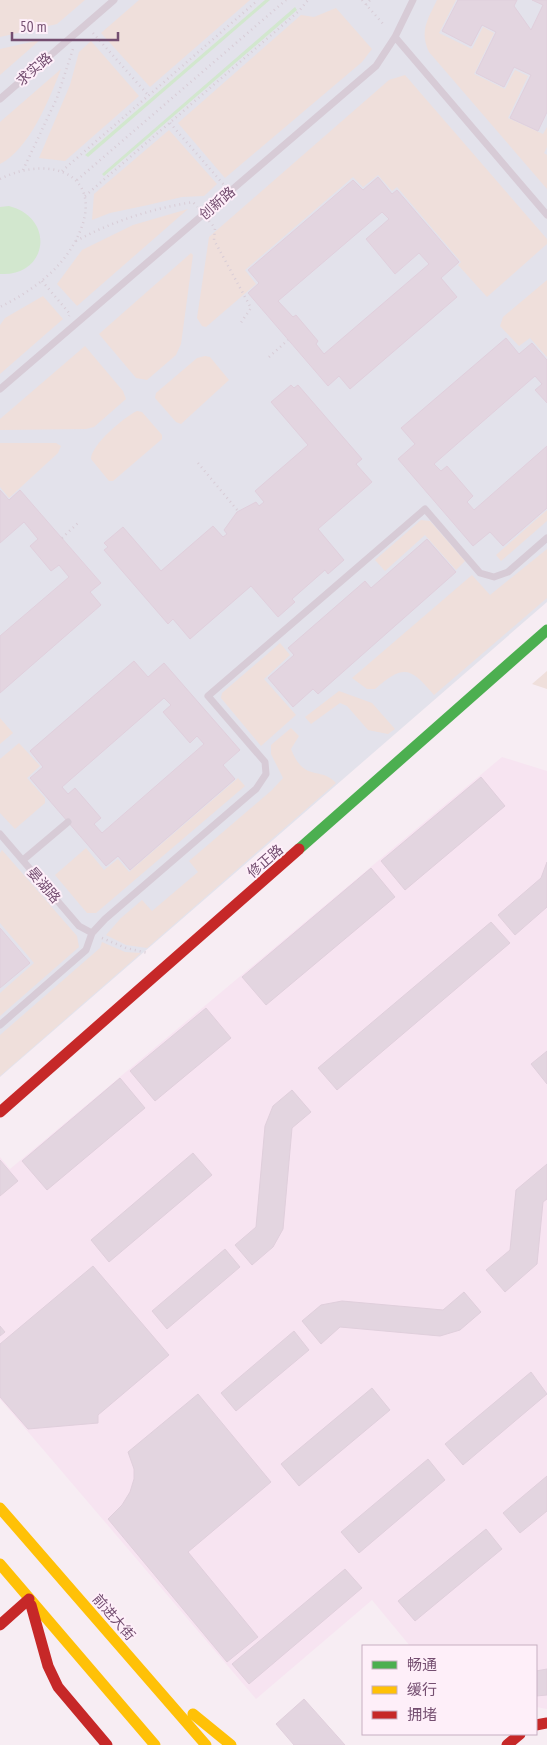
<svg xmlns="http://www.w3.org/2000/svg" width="547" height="1745" font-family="'PT Sans Narrow','Noto Sans SC',sans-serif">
  <rect width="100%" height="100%" fill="#f7edf3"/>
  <path fill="#f7e4f1" d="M502 757 547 771V1709L536 1707V1646H410L372 1600 256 1699 0 1399V1157L10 1169Z"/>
  <path fill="#e3e2eb" d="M0 0H547V602L0 1077Z"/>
  <path fill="#efdfdb" d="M0 0H85L57 24 0 37Z
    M139 0H250L150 87 101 33Z
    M437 0H456L439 33 472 49 483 27 494 33 474 74 505 89 515 70 528 76 508 118 543 134 547 127V147L544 153 547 155V189L429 52C419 31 428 19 437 0Z
    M336 8 372 49 362 62 225 178 178 123 301 15 314 17Z
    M40 40 0 75V49Z
    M91 41 139 96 65 161 39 158 70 85 79 52Z
    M61 69C50 98 29 150 0 164V122Z
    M405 75 547 239V244L487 297 458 265 461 262 397 187 392 191 378 175 363 187 353 177 245 270 256 284 206 327 202 326 197 318 209 237 389 80Z
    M169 130 217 184 204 196 182 197 148 205 110 213 92 220 94 194Z
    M188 209 77 306 57 284 82 250 133 225Z
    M191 253 193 255 181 344 176 355 147 380 136 378 99 334Z
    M547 280V357L530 338 519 346 500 326 503 317Z
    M43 296 63 319 0 374V325L5 318Z
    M85 346 123 391 126 399 94 427 86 429 0 430V419Z
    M205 356 210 357 229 380 181 424 176 422 155 398 156 393 197 358Z
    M137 411 142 412 162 435V439L113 481H109L91 459C91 445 124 417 137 411Z
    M0 443H56L61 446 58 453 9 498 0 487Z
    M547 510V521L501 561 496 555Z
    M421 520 430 521 465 561 456 570 425 535 385 571 375 560Z
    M547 549V598L434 695C410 667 404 664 375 689H367L352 678 472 575 490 595Z
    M280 643 290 655 264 679 296 715 261 746 221 698 222 693Z
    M547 671V689L532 684Z
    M339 691 372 703 395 729 388 734 368 730 347 706 340 703 311 724 305 717Z
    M0 718 13 733 0 744Z
    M291 728 299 736 291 749C304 783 321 766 336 783L147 948 126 945 106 935 121 918 142 900 152 911 198 872 189 861 272 790 283 778 271 754V745Z
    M19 743 40 766 27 778 45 798V803L15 829 0 813V759Z
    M238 778 245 786 96 913H87L55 875 86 848 104 870 118 859 129 872Z
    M2 850 77 936 79 947 0 1016V993L34 963 0 923V853Z
    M102 942 125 952 141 953 0 1076V1035L100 948Z"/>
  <path fill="#d2e7ce" d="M265 0H270L88 157 85 155Z
    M295 7 297 10 104 176 102 174Z
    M9 206C56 218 48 277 0 274V207Z"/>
  <path fill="#e3d5e0" stroke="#e0cfdc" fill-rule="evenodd" d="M458 0H517L514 6 531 30 543 5 532 0H547V112L538 131 510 118 531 75 514 67 504 87 476 73 496 32 482 25 471 46 442 31Z
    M378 177 392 194 397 190 459 262 441 278 457 297 350 389 339 376 328 386 248 293 259 283 248 270 353 180 363 190ZM382 212 389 219 366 239 395 274 419 253 429 264 324 354 316 344 318 341 296 315 293 317 278 301Z
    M506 338 519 354 532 343 547 360V403L535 390 542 384 535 376 434 464 441 471 447 466 473 496 467 502 474 510 547 446V508L503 546 490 532 473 546 398 459 415 444 401 428Z
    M291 385 294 388 298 385 362 459 356 464 372 482 318 529 344 560 328 574 325 570 292 599 295 602 278 617 251 586 190 639 173 619 168 624 104 550 108 547 104 543 123 527 161 571 213 526 223 537 227 534 224 530 237 512 256 502 259 506 264 502 255 491 308 445 271 402Z
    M0 490 9 500 20 490 101 583 90 592 101 605 0 693V636L69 577 59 565 51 571 30 546 38 539 24 522 0 543Z
    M427 539 456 572 318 694 313 689 293 707 268 678 294 655 288 648 365 581 371 588Z
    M134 661 148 677 164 663 240 750 223 765 235 779 130 870 118 856 106 866 30 778 43 767 30 751ZM164 698 171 705 163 712 190 743 197 736 204 744 102 833 94 824 101 818 75 788 68 794 62 787Z
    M481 777 505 806 405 890 381 861Z
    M547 862V907L515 935 498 915 541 878Z
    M371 868 395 897 266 1005 242 977Z
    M491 922 510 943 337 1090 318 1068Z
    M0 928 30 963 0 988Z
    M206 1008 231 1038 155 1101 130 1071Z
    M547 1051V1084L531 1064Z
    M120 1078 145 1108 47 1190 22 1161Z
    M292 1090 311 1112 292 1128 283 1229 273 1247 252 1265 235 1245 256 1227 265 1126 273 1106Z
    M193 1153 212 1175 109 1262 91 1240Z
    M0 1160 18 1181 0 1196Z
    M547 1164V1199L543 1202 537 1264 505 1292 486 1270 510 1250 516 1190Z
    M225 1249 240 1267 167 1329 152 1311Z
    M93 1266 169 1355 98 1415V1423L28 1429 0 1397V1344Z
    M464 1292 481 1312 460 1330 440 1336 340 1327 321 1344 302 1321 321 1305 342 1301 443 1310Z
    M0 1326 5 1332 0 1336Z
    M294 1331 309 1350 236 1411 221 1393Z
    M531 1372 547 1394 463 1465 445 1444Z
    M372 1388 390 1410 299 1486 281 1464Z
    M198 1394 271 1482 188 1552 258 1637 227 1662 108 1519 122 1505 130 1492 134 1479V1469L128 1452Z
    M428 1459 445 1480 359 1553 341 1532Z
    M547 1476V1511L520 1533 503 1513Z
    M486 1529 502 1549 415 1621 398 1601Z
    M345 1569 362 1588 249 1684 232 1664Z
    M547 1669V1695L536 1696V1671Z
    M304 1699 345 1745H294L276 1724Z"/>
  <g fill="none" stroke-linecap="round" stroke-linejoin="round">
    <path stroke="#d8ccd6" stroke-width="2.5" stroke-dasharray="1 4" stroke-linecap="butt" d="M362 0 385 26
      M366 5 370 0
      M93 33 148 95
      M170 123 224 185
      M23 170 57 98 73 49
      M62 171 258 0
      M0 179C52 153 109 176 76 240 60 271 30 292 0 307
      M77 180 286 0
      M85 196 299 11 308 0
      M209 221 215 228 214 240 251 308 240 324
      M76 241C113 221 151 209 193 202L197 207
      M42 281 70 314 69 316
      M269 357 288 340
      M198 463 238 511
      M62 538 78 523
      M102 938 126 948 148 953"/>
    <path stroke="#d7cbd6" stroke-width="7" d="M395 37 547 215
      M0 99 114 0
      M0 389 376 66 395 37 413 0
      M0 834 79 926 92 933
      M23 860 68 822
      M0 1025 86 950 92 933 105 919 256 789 266 774 265 762 208 696 425 509 480 573 494 577 508 572 547 538"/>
    <path stroke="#4caf50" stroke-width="11" d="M299 849 547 630"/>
    <path stroke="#ffc107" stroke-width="11" d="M0 1508 206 1745
      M0 1564 155 1745
      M193 1714 231 1745"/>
    <path stroke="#c62828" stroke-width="11" d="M0 1112 299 849
      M31 1605 48 1666 58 1687 107 1745
      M0 1625 29 1599
      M536 1725 547 1723
      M507 1745 520 1734"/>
  </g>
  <g text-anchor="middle" stroke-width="4" stroke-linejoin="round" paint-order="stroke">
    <g font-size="14" fill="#744e70" stroke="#feeff9">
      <text transform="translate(34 69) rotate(-41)" y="5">求实路</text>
      <text transform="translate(217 203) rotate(-41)" y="5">创新路</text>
      <text transform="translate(265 861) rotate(-41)" y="5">修正路</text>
      <text transform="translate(44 885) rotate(49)" y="5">晏湖路</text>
      <text transform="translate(114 1617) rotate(49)" y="5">前进大街</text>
    </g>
  </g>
  <rect x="362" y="1645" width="175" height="90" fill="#feeff9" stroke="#c7afc2"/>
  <rect x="372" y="1661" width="25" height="8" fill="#4caf50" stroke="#c7afc2"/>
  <text x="407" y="1670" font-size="15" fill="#744e70">畅通</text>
  <rect x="372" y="1686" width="25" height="8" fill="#ffc107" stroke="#c7afc2"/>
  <text x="407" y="1695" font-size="15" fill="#744e70">缓行</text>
  <rect x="372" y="1711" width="25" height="8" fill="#c62828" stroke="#c7afc2"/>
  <text x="407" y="1720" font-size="15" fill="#744e70">拥堵</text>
  <path d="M12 32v8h106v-8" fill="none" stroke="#744e70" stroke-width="2.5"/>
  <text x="20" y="32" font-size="15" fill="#744e70" stroke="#feeff9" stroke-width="4" paint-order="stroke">50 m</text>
</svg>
